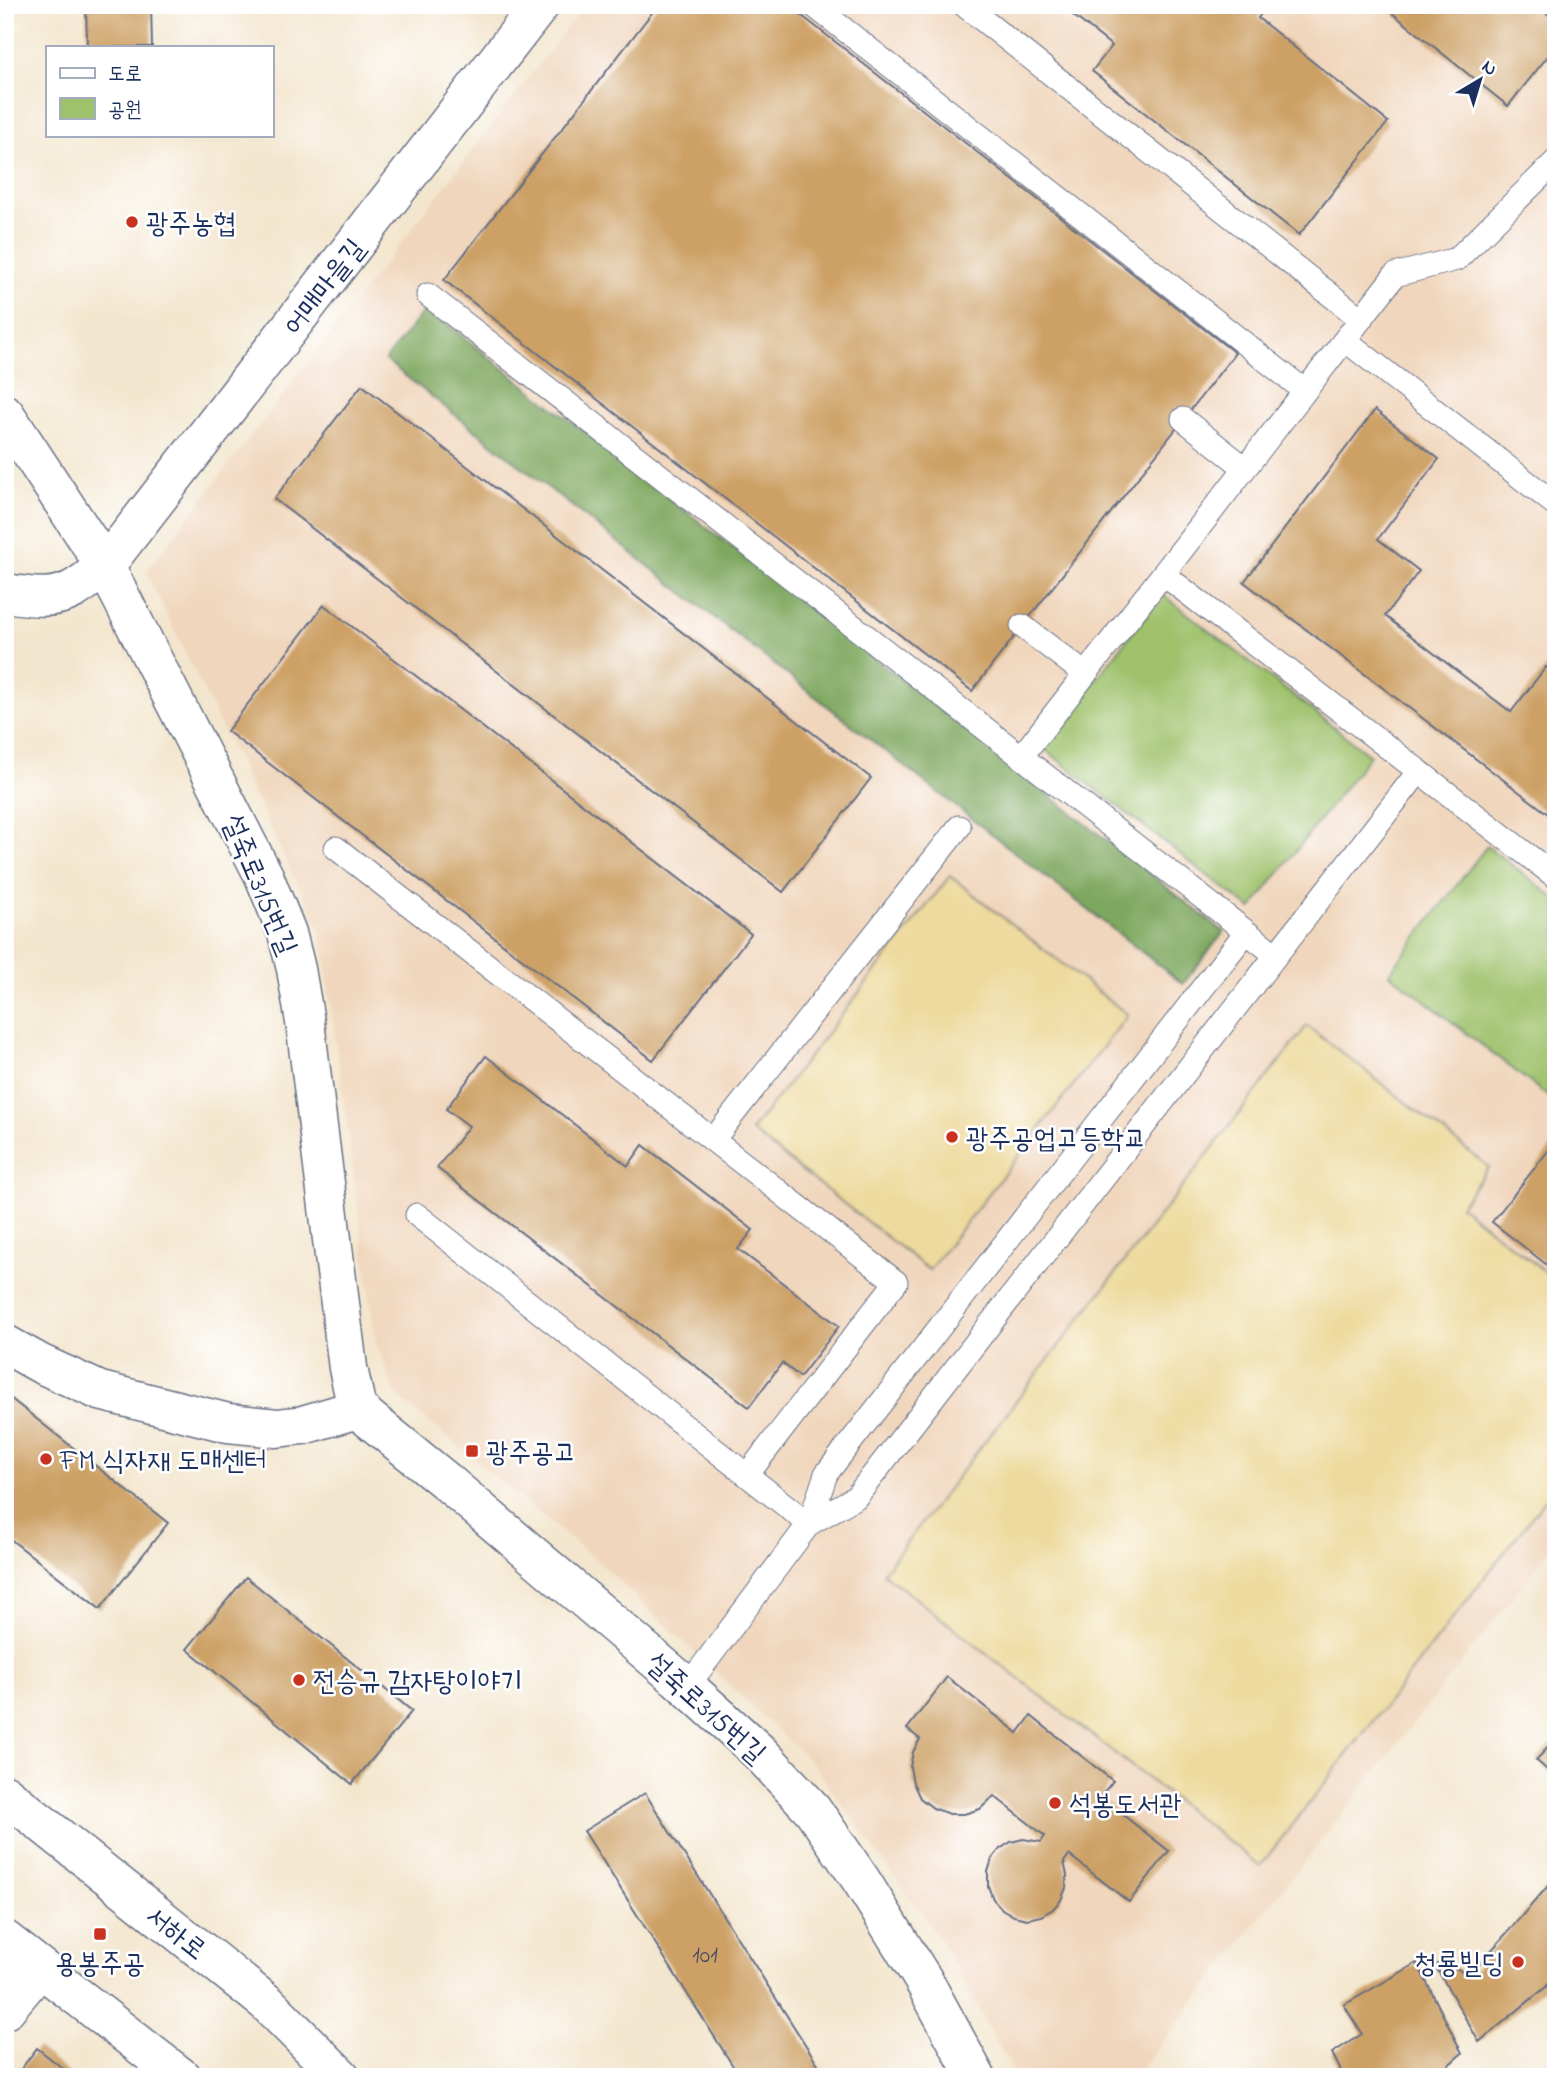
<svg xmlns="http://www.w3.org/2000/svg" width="1561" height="2082" font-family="'Indie Flower','Poor Story',sans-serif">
  <rect width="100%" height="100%" fill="#fff"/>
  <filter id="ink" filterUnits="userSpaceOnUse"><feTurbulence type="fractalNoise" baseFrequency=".0143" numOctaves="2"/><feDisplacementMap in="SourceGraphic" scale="14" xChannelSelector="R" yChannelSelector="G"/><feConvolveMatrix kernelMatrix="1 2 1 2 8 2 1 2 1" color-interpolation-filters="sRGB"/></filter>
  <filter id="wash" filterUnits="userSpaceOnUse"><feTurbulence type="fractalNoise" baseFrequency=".00686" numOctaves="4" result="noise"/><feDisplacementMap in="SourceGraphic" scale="28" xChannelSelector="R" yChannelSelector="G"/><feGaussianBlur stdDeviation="1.57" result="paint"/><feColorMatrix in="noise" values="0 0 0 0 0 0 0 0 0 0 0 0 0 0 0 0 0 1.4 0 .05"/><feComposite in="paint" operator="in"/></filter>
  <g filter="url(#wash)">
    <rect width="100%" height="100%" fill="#f3e6ce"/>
    <path fill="#f0d6bc" d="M585 5H1556V1542L1135 2077H1016L940 1939 812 1763 600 1563 397 1396 376 1343 321 932 146 572Z"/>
    <path fill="#9ec16b" stroke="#5c7864" stroke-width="2" d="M1162 594 1370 755 1251 909 1043 748Z
      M1487 846 1556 899V1088L1549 1097 1389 973Z"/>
    <path fill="#7ea75f" stroke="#4c6b5e" stroke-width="2" d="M426 308 1224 932 1183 984 385 360Z"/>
    <path fill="#eeda9e" stroke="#84847e" stroke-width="2" d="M950 876 1128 1015 929 1270 751 1131Z
      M1307 1026 1489 1167 1460 1206 1556 1280V1486L1260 1866 883 1573Z"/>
    <g id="blocks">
      <path fill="#cda166" d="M86 5H151L152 47H87Z
        M658 5H788L1235 353 972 691 444 280Z
        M1060 5H1156L1165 12 1170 5H1268L1258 18 1388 122 1299 235 1092 71 1112 46Z
        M1382 5H1537L1556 21V46L1508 106Z
        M362 385 871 778 783 892 274 499Z
        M1375 410 1439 459 1378 539 1419 571 1385 616 1511 712 1546 667 1556 675V820L1244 582Z
        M324 605 751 934 653 1060 227 731Z
        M486 1056 628 1166 643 1145 753 1230 738 1249 839 1326 800 1377 782 1363 749 1407 437 1168 469 1126 446 1109Z
        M1556 1141V1272L1492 1222Z
        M5 1394 168 1523 100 1609 5 1535Z
        M246 1577 412 1711 352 1784 187 1649Z
        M947 1677 1018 1733 1031 1716 1113 1781 1100 1797 1169 1851 1129 1902 1069 1855 1064 1862 1067 1875 1066 1888 1061 1900 1053 1909 1041 1916 1027 1919 1014 1916 1002 1909 993 1899 988 1886V1872L992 1859 1000 1849 1011 1842 1023 1839 1041 1842 1045 1836 994 1796 980 1809 964 1814H949L933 1808 920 1798 913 1783 910 1767 913 1752 920 1739 907 1729Z
        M1556 1739V1778L1536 1760Z
        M645 1793 826 2077H740L584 1831Z
        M1556 1877V1975L1546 1987 1479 2042 1436 1967 1443 1957 1468 1977Z
        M1417 1963 1462 2053 1435 2077H1344L1332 2053 1362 2034 1344 2005Z
        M37 2048 74 2077H15Z"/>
    </g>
  </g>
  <g filter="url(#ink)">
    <use href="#blocks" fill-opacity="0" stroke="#676f85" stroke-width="2"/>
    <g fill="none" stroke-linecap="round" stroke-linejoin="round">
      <g stroke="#676f85" stroke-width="25">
        <path id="lane" d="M813 5 1305 391
          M964 5 1361 319
          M428 295 1276 955
          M1345 340 1556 505
          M1183 419 1245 468
          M1163 574 1556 877
          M1022 626 1085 674
          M1021 757 1395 275 1457 259 1556 161
          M336 848 896 1282 747 1475
          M713 1140 959 827
          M417 1215 809 1524
          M809 1524 856 1497 1419 771
          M687 1687 809 1524 826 1474 1246 932"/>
      </g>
      <g stroke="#676f85" stroke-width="41">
        <path id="street" d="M5 414 105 566 264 876 287 933 296 969 305 1022 348 1368 357 1409 447 1482 677 1678 759 1752 813 1810 861 1880 924 1981 976 2077
          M5 593C28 596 51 601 72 590 84 584 94 574 105 566L540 5
          M5 1344 41 1364 100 1391 228 1423 277 1428 303 1425 357 1409
          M5 1940 181 2077
          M5 2010 40 1968"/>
      </g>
      <g stroke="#676f85" stroke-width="41">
        <path id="secondary" d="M5 1794 267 2003 341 2077"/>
      </g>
      <use href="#lane" stroke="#fff" stroke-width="23"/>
      <use href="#street" stroke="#fff" stroke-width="38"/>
      <use href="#secondary" stroke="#fff" stroke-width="38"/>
    </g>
  </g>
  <g fill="#c8321e" stroke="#fff" stroke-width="2.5">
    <circle cx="132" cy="222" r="7"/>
    <circle cx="952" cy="1137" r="7"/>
    <rect x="465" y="1444" width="14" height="14" rx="3.5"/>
    <circle cx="46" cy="1459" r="7"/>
    <circle cx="299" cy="1680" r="7"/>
    <circle cx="1055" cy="1803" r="7"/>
    <rect x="93" y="1927" width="14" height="14" rx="3.5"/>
    <circle cx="1518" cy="1962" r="7"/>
  </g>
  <g text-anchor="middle" stroke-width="5" stroke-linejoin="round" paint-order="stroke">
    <g font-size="24" fill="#484c60">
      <text x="705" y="1962">101</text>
    </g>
    <g font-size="28" fill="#1b2f5e" stroke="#fff" text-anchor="start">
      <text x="146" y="232">광주농협</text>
      <text x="966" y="1147">광주공업고등학교</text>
      <text x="486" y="1461">광주공고</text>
      <text x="60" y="1469">FM 식자재 도매센터</text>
      <text x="313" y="1690">전승규 감자탕이야기</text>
      <text x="1069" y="1813">석봉도서관</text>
      <text x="100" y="1972" text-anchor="middle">용봉주공</text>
      <text x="1504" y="1972" text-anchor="end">청룡빌딩</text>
    </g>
    <g font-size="28" fill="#1b2f5e" stroke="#fff">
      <text transform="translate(323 286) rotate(-52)" y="10">어매마을길</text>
      <text transform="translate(261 884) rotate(67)" y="10">설죽로315번길</text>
      <text transform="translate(707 1707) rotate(42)" y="10">설죽로315번길</text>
      <text transform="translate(177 1932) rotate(38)" y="10">서하로</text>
    </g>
  </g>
  <rect width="1561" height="2082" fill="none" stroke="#fff" stroke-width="28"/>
  <rect x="46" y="46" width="228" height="91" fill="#ffffff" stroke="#a4acbf" stroke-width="2"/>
  <rect x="60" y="68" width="35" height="10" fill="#ffffff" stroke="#a4acbf" stroke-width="2"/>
  <text x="108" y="80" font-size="21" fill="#1b2f5e">도로</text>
  <rect x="60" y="98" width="35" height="21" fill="#9ec16b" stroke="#a4acbf" stroke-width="2"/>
  <text x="108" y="116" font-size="21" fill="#1b2f5e">공원</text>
  <g transform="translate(1480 80) rotate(38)" stroke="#ffffff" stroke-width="5" paint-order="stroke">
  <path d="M0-5L12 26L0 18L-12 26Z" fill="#1b2f5e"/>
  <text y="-10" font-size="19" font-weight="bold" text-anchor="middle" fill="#1b2f5e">N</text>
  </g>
</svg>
